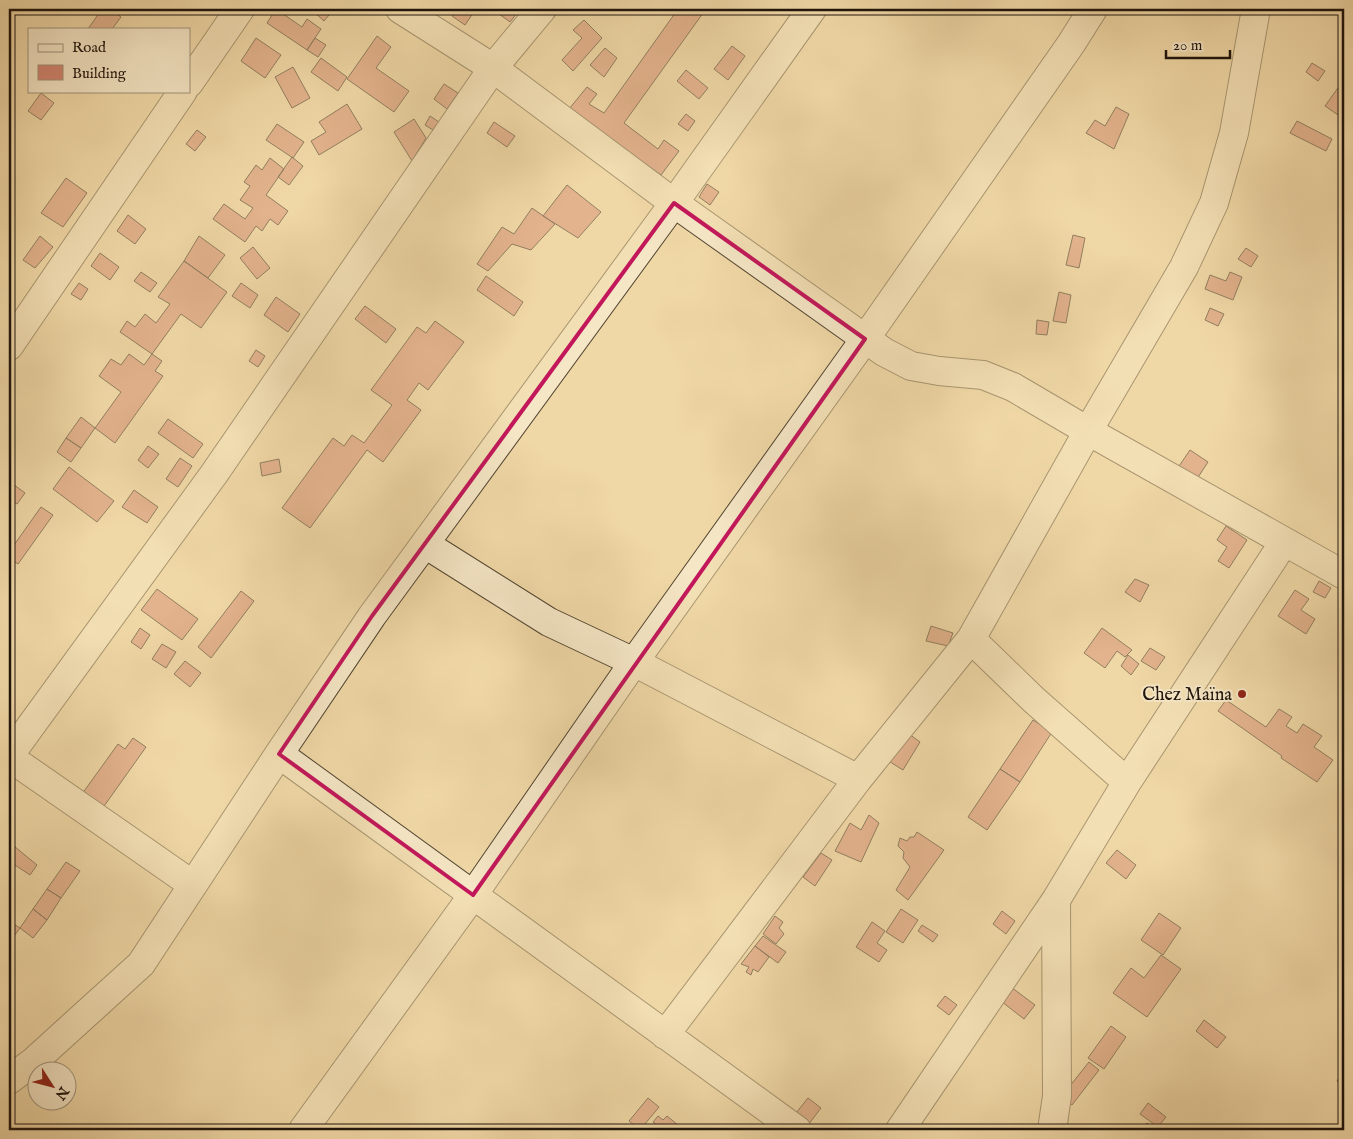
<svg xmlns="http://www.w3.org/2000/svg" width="1353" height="1139" font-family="'IM FELL English',serif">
  <rect width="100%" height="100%" fill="#f0d8a6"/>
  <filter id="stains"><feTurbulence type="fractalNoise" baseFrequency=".004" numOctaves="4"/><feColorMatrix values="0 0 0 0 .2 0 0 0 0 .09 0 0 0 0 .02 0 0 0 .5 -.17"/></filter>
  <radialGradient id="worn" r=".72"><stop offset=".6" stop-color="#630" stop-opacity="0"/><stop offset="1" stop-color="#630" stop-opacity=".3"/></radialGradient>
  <path fill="#d38570" stroke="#1e140c" d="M102 9H110L121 17 112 29H88Z
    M276 9 302 27 307 19 321 29 307 50 267 23Z
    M317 9H334L324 21 314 12Z
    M457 9H476L465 25 452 16Z
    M497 9H520L510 22 495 11Z
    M678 9H706L624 123 658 149 664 140 679 151 661 175 569 109 587 87 597 94 589 104 604 113Z
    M584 20 602 38 573 71 562 60 582 38 573 30Z
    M377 36 391 47 376 68 409 91 394 112 347 79Z
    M256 38 281 55 265 78 241 61Z
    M315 38 326 45 318 57 307 50Z
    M732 46 745 56 728 80 714 69Z
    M605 48 617 58 604 77 590 65Z
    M321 58 347 77 338 91 311 72Z
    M1312 63 1325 71 1318 81 1306 72Z
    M293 67 310 98 292 108 275 77Z
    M686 70 708 88 699 99 677 81Z
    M444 84 458 93 447 109 434 99Z
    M1340 85 1344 88V119L1325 106Z
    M41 93 54 103 41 120 28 111Z
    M347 104 362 129 319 155 311 141 326 132 319 122Z
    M1116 107 1129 114 1114 149 1086 133 1095 120 1105 126Z
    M686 114 695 121 688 131 678 124Z
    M430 116 439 122 433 130 425 125Z
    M414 119 426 138 412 161 394 132Z
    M1297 121 1332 139 1326 151 1290 133Z
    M494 122 515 136 507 147 487 133Z
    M277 124 304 142 293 158 266 140Z
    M197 130 206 137 195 151 186 144Z
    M292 157 303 166 289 185 278 177Z
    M270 158 284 169 266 195 288 211 278 225 270 219 262 231 256 226 245 242 213 219 224 204 245 219 253 208 240 200 250 186 244 182 256 165 262 170Z
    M66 178 87 193 63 227 41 213Z
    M707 184 719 192 710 205 699 197Z
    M567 185 601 212 578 238 543 216Z
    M532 208 555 224 531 250 512 244 488 271 477 264 502 227 514 234Z
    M128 215 146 229 135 244 117 231Z
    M1073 235 1085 238 1079 268 1066 265Z
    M40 236 53 247 35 268 23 260Z
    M199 236 225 255 208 278 184 261Z
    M253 247 270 268 257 279 240 258Z
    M1246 248 1258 256 1251 267 1238 259Z
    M100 253 119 267 110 280 91 266Z
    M184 261 227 292 201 328 181 314 152 354 120 332 127 321 135 327 145 314 156 323 170 304 158 297Z
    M141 272 157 283 150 292 134 281Z
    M1230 272 1242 277 1233 300 1205 289 1210 275 1226 281Z
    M486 276 523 302 514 316 477 290Z
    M79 283 88 289 81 300 71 294Z
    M241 283 258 295 250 308 232 296Z
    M1059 292 1071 295 1066 323 1053 321Z
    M276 297 300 314 288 332 264 315Z
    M365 306 396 329 386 343 355 319Z
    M1210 308 1224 314 1218 326 1205 320Z
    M1037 320 1049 322 1047 335 1036 334Z
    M435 321 464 342 428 390 419 383 407 400 421 410 383 462 367 450 310 528 282 508 333 438 344 446 352 435 364 443 392 405 371 390 417 327 426 333Z
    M256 350 265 356 258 367 249 361Z
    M129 354 144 365 152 354 162 361 155 371 163 376 115 443 95 428 121 392 99 376 111 359 121 365Z
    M81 417 95 428 81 448 66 438Z
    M168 419 203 444 193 458 158 433Z
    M66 438 81 448 71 462 57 452Z
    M148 446 159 454 148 468 138 460Z
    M1190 450 1208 462 1193 485 1175 472Z
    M180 458 192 466 178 487 166 479Z
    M279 459 281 472 262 476 260 463Z
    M69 467 114 501 97 522 53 489Z
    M9 481 25 493 17 504 9 499Z
    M134 490 158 507 147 523 122 507Z
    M41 507 53 515 18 564 9 558V552Z
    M1226 526 1247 540 1229 568 1218 561 1227 547 1217 540Z
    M1135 579 1149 585 1140 602 1125 592Z
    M1319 581 1331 588 1325 598 1313 592Z
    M157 589 198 619 182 640 141 610Z
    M1295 590 1309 599 1301 610 1315 619 1306 634 1278 616Z
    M241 591 254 601 211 658 198 647Z
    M931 626 953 633 948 646 926 641Z
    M140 628 150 635 141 649 131 642Z
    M1102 628 1132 650 1125 657 1117 651 1105 668 1084 653Z
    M162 644 176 652 166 668 152 659Z
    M1150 648 1165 657 1156 670 1141 661Z
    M1128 655 1139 664 1131 675 1121 666Z
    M185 661 201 673 190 687 174 674Z
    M1226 700 1266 727 1279 709 1292 717 1286 726 1297 733 1303 724 1322 736 1314 747 1333 760 1317 782 1281 758 1282 756 1218 711Z
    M1033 720 1052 732 1020 782 1000 769Z
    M905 731 920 742 903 770 887 760Z
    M133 738 146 747 102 809 82 794 118 744 125 749Z
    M1000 769 1020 782 987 830 968 817Z
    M869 815 879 823 861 862 835 851 850 823 861 830Z
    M917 832 944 850 908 900 896 890 910 867 903 858 904 852 898 846 900 838 907 841 910 837H914Z
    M14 846 37 865 30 875 9 861V853Z
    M1117 850 1136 865 1126 879 1106 863Z
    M821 853 832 860 815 886 803 877Z
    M66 862 80 871 61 898 47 889Z
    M47 889 61 898 47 920 33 909Z
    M33 909 47 920 33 938 20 928Z
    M901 909 918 920 903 943 886 932Z
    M1002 911 1015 921 1006 934 993 924Z
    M1159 913 1181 928 1163 955 1141 940Z
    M775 916 783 922 779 928 784 934 776 944 763 934Z
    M9 921 20 928 9 943Z
    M872 922 885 931 877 943 887 950 879 962 856 947Z
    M922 925 938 935 933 942 918 931Z
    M763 936 786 952 778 963 755 946Z
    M755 946 769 957 758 972 753 969 751 975 746 972 749 967 741 964Z
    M1161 955 1181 969 1147 1017 1113 993 1131 968 1144 978Z
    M1007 984 1035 1005 1024 1019 997 998Z
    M945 996 957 1005 949 1015 937 1006Z
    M1204 1020 1226 1037 1217 1048 1196 1031Z
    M1111 1026 1126 1037 1104 1069 1088 1058Z
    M1089 1062 1099 1070 1072 1105 1061 1097Z
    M1344 1070V1086L1337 1081Z
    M648 1098 659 1107 640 1130 629 1121Z
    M808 1098 821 1108 805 1129 792 1118Z
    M1148 1103 1166 1117 1158 1127 1140 1114Z
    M658 1116 663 1120 667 1116 684 1130H658L660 1127 653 1122Z
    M1344 1119V1130H1336Z
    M1147 1123 1157 1130H1141Z"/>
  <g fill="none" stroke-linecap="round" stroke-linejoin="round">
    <g stroke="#524532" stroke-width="30">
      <path id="minor" d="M400 9 493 68 674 203 884 352 911 366 939 371 983 375 1013 387 1088 431 1344 575
        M189 83 240 9
        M9 346 183 91
        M425 544 549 622 634 662 858 779
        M279 754 797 1130
        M9 756 214 474 493 68 542 9
        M9 757 193 885
        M1127 782 1284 542
        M665 1035 858 779 971 639 1088 431 1184 267 1214 203 1234 133 1256 9
        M9 1080 33 1062 141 964 279 754 372 616 674 203 812 9
        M303 1130 473 895 634 662 865 339 1071 44 1093 9
        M900 1130 1056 900 1127 782 1034 700 971 639
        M1052 1130 1057 1096 1056 900"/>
    </g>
    <use href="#minor" stroke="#f5e6c5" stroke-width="28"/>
  </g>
  <path d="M0 0H1353V1139H0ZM674 203 865 339 473 895 279 754 372 616Z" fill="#f0d8a6" fill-opacity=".55" fill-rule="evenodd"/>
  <path fill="none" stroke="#c2185b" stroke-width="4" stroke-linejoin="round" d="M674 203 865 339 473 895 279 754 372 616Z"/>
  <circle fill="#8f2418" stroke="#f5e6c5" stroke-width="2" cx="1242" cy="694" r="5"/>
  <g text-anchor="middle" stroke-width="4" stroke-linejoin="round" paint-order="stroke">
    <g font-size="18" fill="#1e140c" stroke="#f5e6c5" text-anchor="end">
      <text x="1232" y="700">Chez Maïna</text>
    </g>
  </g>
  <rect width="1353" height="1139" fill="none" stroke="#f0d8a6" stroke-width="30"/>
  <rect x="10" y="10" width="1333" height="1119" fill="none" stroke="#1e140c" stroke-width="2.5"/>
  <rect x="15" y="15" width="1323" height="1109" fill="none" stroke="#1e140c"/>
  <rect x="28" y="28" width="162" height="65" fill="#f5e6c5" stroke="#9f927b"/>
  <rect x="38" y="44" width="25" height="8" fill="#f5e6c5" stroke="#9f927b"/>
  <text x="72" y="52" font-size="15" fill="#1e140c">Road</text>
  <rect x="38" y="65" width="25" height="15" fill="#d38570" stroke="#9f927b"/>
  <text x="72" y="78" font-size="15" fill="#1e140c">Building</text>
  <g transform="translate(52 1086) rotate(126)"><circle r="24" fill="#f5e6c5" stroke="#9f927b"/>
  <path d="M0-4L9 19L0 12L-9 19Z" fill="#8f2418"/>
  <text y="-8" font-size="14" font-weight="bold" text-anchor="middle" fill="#1e140c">N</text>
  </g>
  <path d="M1166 50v8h64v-8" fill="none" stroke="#1e140c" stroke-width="2.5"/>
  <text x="1173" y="50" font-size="15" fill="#1e140c" stroke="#f5e6c5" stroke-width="4" paint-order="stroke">20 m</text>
  <rect width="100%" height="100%" filter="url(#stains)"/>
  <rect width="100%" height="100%" fill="url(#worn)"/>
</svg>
